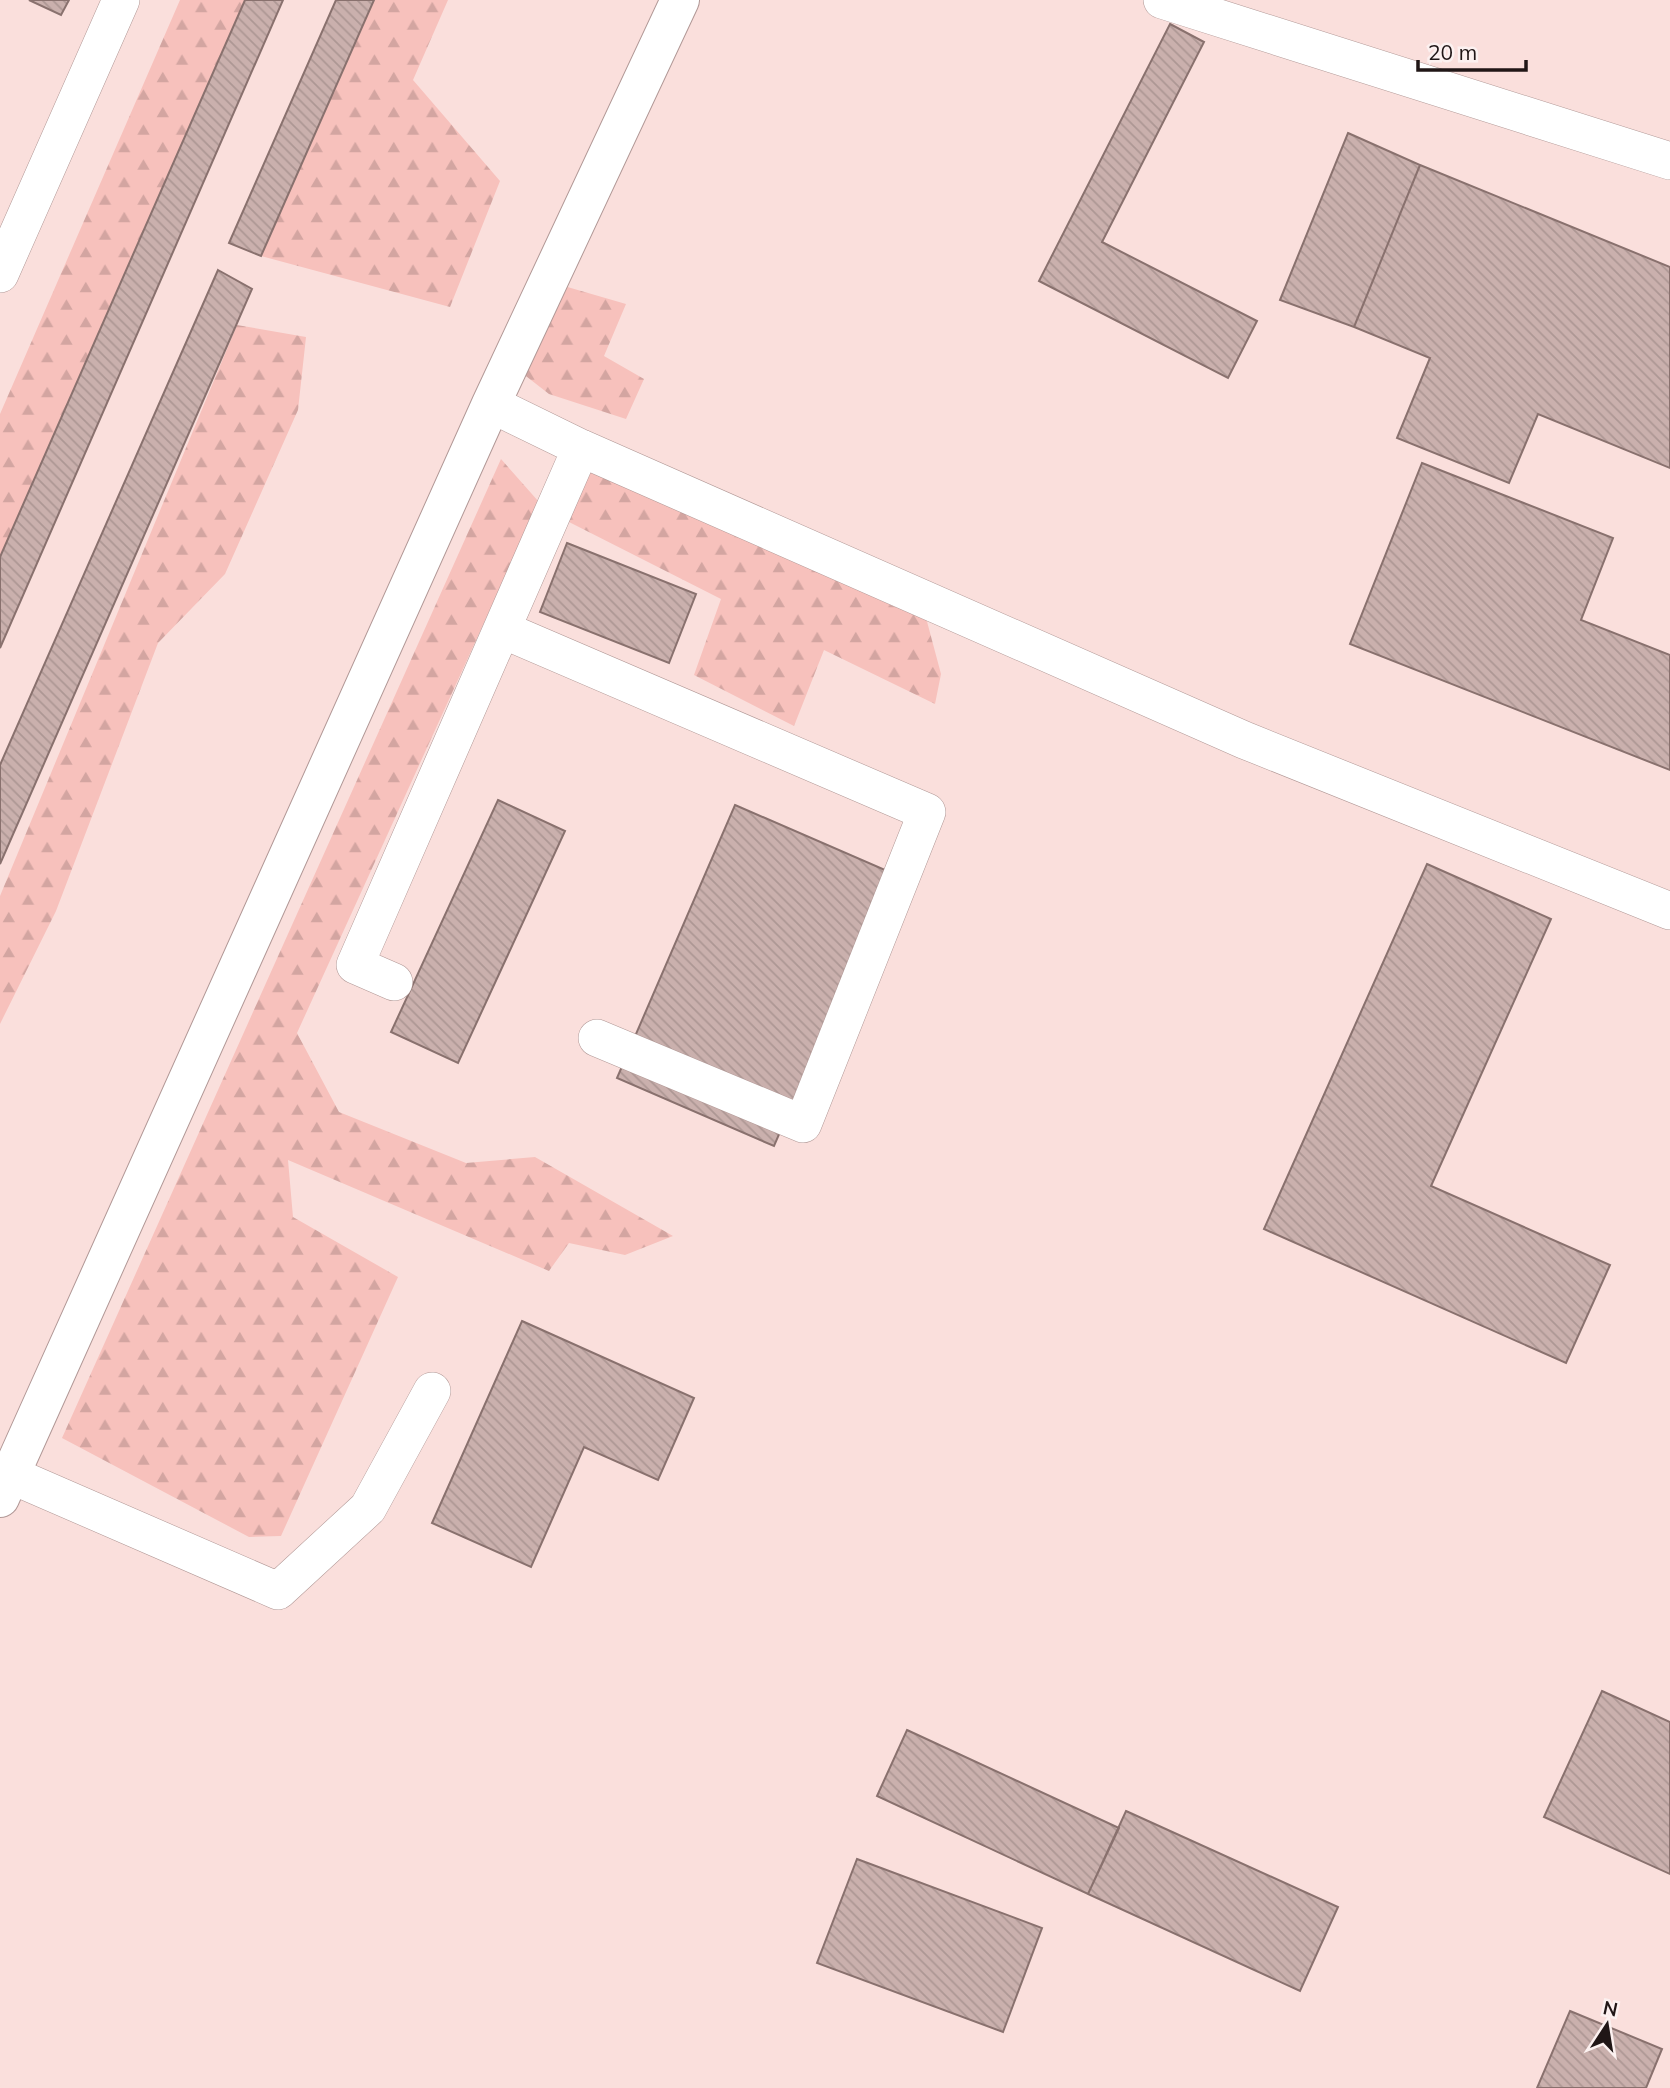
<svg xmlns="http://www.w3.org/2000/svg" width="1670" height="2088" font-family="Mulish,sans-serif">
  <defs>
    <pattern id="forest-firs" width="22" height="20" patternUnits="userSpaceOnUse" patternTransform="scale(1.75)"><rect width="22" height="20" fill="#f7c1bc"/><path d="M5 1l3.5 6h-7zM16 11l3.5 6h-7z" fill="#d3a5a1"/></pattern>
    <pattern id="building-back-hatch" width="6" height="6" patternUnits="userSpaceOnUse" patternTransform="scale(1.75)"><rect width="6" height="6" fill="#cab0ad"/><path d="M-1 5l2 2M0 0l6 6M5-1l2 2" fill="none" stroke="#ad9794"/></pattern>
  </defs>
  <rect width="100%" height="100%" fill="#fadfdc"/>
  <path fill="url(#forest-firs)" d="M180 0H245L0 557V414Z
    M374 0H448L413 80 500 181 450 307 261 256Z
    M564 286 626 304 604 356 644 379 626 419 549 394 522 373Z
    M237 325 306 337 298 410 225 574 158 643 56 911 0 1024V896Z
    M501 459 539 502 297 1033 339 1112 466 1163 535 1157 673 1236 625 1255 569 1243 549 1271 288 1160 293 1217 398 1277 281 1536 249 1537 62 1438Z
    M592 465 895 607 925 614 941 674 935 704 824 650 794 726 694 675 721 599 569 522Z"/>
  <path fill="url(#building-back-hatch)" stroke="#89716e" stroke-width="2" d="M29 0H69L61 15Z
    M245 0H283L0 648V557Z
    M336 0H374L261 256 229 243Z
    M1170 24 1204 42 1102 242 1257 321 1228 378 1039 281Z
    M1348 133 1420 165 1354 327 1280 300Z
    M1420 165 1670 267V468L1538 414 1509 483 1397 438 1430 358 1354 327Z
    M218 270 252 289 0 864V765Z
    M1422 463 1613 538 1581 620 1670 655V770L1350 644Z
    M567 543 696 594 669 663 540 612Z
    M498 800 565 831 458 1063 391 1032Z
    M735 805 892 873 774 1146 617 1078Z
    M1427 864 1551 919 1431 1186 1610 1265 1566 1363 1264 1229Z
    M522 1321 694 1398 658 1480 584 1447 531 1567 432 1523Z
    M1602 1691 1670 1722V1874L1544 1817Z
    M907 1730 1119 1828 1088 1894 877 1796Z
    M1126 1811 1338 1907 1300 1991 1088 1894Z
    M857 1859 1042 1928 1003 2032 817 1963Z
    M1570 2011 1662 2049 1646 2088H1537Z"/>
  <g fill="none" stroke-linecap="round" stroke-linejoin="round">
    <g stroke="#b19896" stroke-width="38">
      <path id="minor" d="M1162 0 1670 161
        M0 274 121 0
        M491 404 581 448 1244 740 1670 911
        M503 630 927 812 803 1124 597 1038
        M394 982 355 965 581 448
        M11 1475 278 1591 368 1508 432 1391"/>
    </g>
    <g stroke="#b19896" stroke-width="40">
      <path id="major" d="M0 1498 491 404 680 0"/>
    </g>
    <use href="#minor" stroke="#fff" stroke-width="37"/>
    <use href="#major" stroke="#fff" stroke-width="38"/>
  </g>
  <g transform="translate(1607 2025) rotate(12)" stroke="#fcf1f0" stroke-width="5" paint-order="stroke">
  <path d="M0-5L12 26L0 18L-12 26Z" fill="#201616"/>
  <text y="-10" font-size="19" font-weight="bold" text-anchor="middle" fill="#201616">N</text>
  </g>
  <path d="M1418 60v10h108v-10" fill="none" stroke="#201616" stroke-width="3.5"/>
  <text x="1428" y="60" font-size="21" fill="#201616" stroke="#fcf1f0" stroke-width="5" paint-order="stroke">20 m</text>
</svg>
